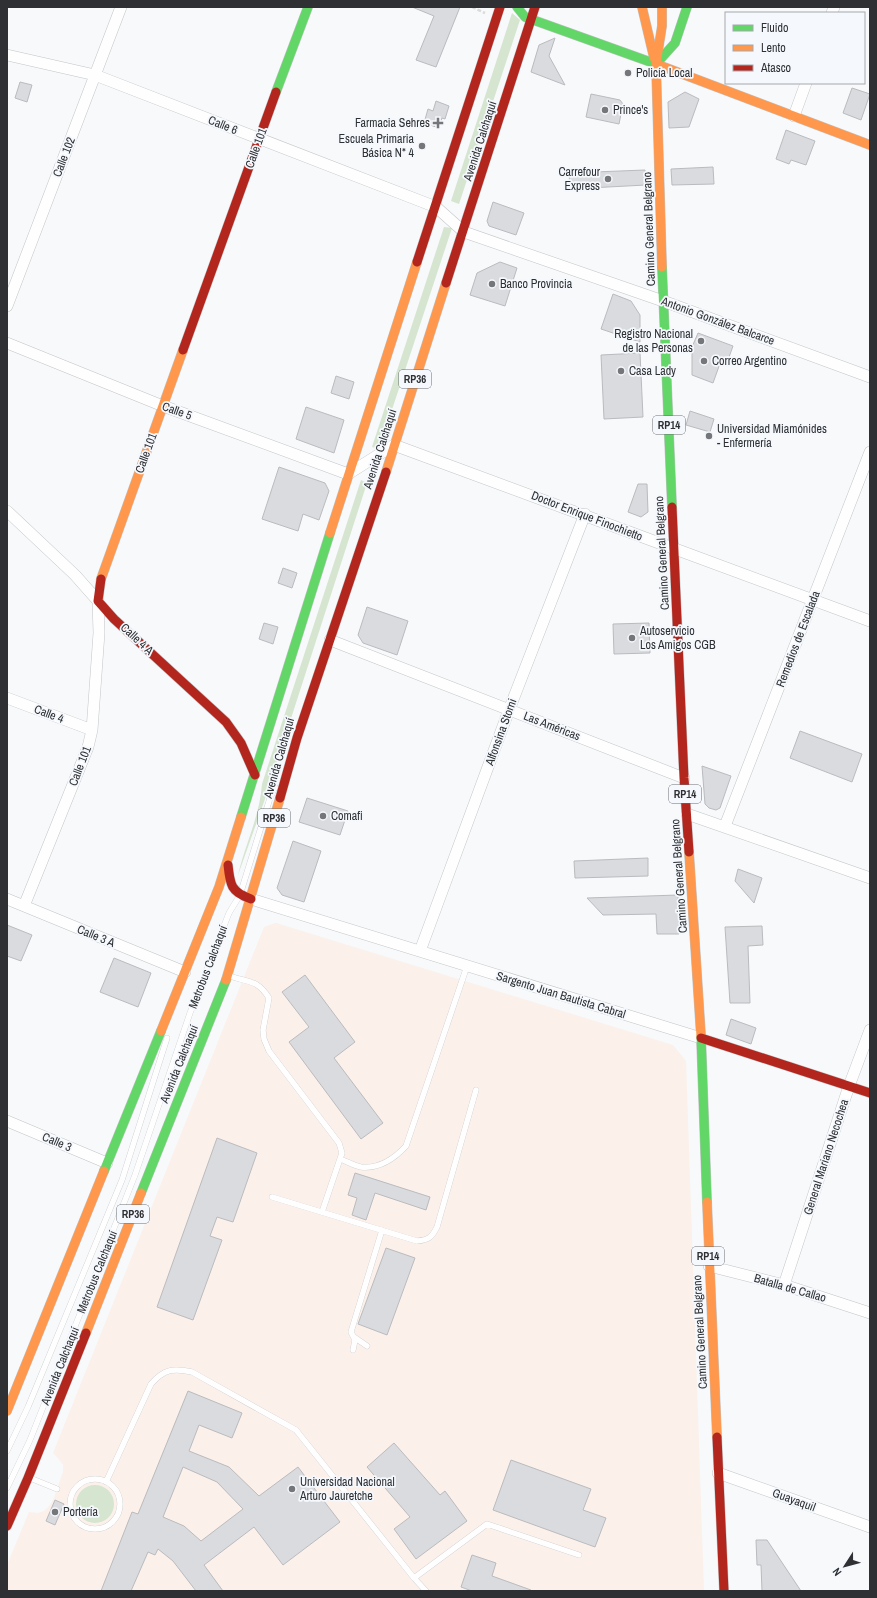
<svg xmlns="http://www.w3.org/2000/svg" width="877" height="1598" font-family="'Archivo Narrow',sans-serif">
  <rect width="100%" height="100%" fill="#f7f9fb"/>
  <path fill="#fbf0ea" d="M276 923 673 1045 686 1061 704 1591H7V1565L29 1512 38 1513 44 1511 50 1505 54 1498 63 1472V1465L58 1458 53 1453 264 927Z"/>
  <path fill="#d5e5d0" d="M512 13 520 20 459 204 451 201Z
    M444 227 452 228 379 449 372 447Z
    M361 480 367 483 265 799 238 875C245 845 260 815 262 784Z
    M76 1504a19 19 0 1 1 38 0a19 19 0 1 1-38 0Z"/>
  <path fill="#dadbde" stroke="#babbbe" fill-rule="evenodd" d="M412 7H460L436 67 416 60 434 16Z
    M555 38 549 56 565 85 531 72 539 45Z
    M20 82 32 85 27 102 15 98Z
    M852 88 870 94 861 120 843 113Z
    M685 92 699 99 689 127 669 128 668 102Z
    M591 94 620 100 623 104 619 124 586 117Z
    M436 101 449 106 445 119 442 118 439 128 424 123 428 109 433 111Z
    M786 130 815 141 806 165 791 160 789 164 776 159Z
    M713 167 714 184 672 185 671 169Z
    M645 170 646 185 570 189 569 173Z
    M493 202 524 213 516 235 489 226 487 221Z
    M500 262 517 268 505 306 470 295 477 273Z
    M613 294 631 301 640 315V342L601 329Z
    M698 333 733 346 728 360 722 358 713 383 692 375V347Z
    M640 353 643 417 604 419 601 355Z
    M336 376 354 382 349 399 331 393Z
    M306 407 344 420 334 453 296 439Z
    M690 411 714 419 710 432 686 425Z
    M279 467 325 483 329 491 319 520 303 514 298 531 262 519Z
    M638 484H647L648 512 641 517 628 512Z
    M283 568 297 573 292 588 278 583Z
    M367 607 408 621 397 655 363 643 358 635Z
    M264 623 278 627 273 644 259 639Z
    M649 623 650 653 614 654 613 624Z
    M800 731 862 754 852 782 790 758Z
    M702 766 731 776 720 808 716 810 709 808 705 804Z
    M307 798 348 811 340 835 299 822Z
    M293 841 321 851 304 902 282 895 277 888Z
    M648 858V876L575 878 574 861Z
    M738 869 762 878 754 903 735 881Z
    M678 895 679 934H657L656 914 603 915 587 898Z
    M7 925 32 935 21 961 7 956Z
    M762 926 763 945 748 946 750 1003H730L725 927Z
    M114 958 151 973 138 1007 100 992Z
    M305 975 355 1042 334 1058 383 1123 361 1139 289 1042 309 1027 282 992Z
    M731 1019 756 1028 751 1044 726 1035Z
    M217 1138 257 1153 233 1222 217 1217 210 1236 222 1240 193 1320 157 1307Z
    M355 1173 430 1197 426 1210 375 1193 366 1220 352 1215 357 1198 348 1195Z
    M386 1248 415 1258 387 1335 358 1324Z
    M188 1391 242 1413 232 1438 199 1425 189 1451 229 1467 259 1496 298 1467 340 1522 283 1565 254 1527 204 1565 223 1591H196L173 1561 158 1549 155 1555 148 1552 131 1591H101L132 1512 138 1514ZM183 1467 217 1482 243 1509 201 1541 184 1526 163 1517Z
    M394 1443 440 1495 445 1491 467 1521 416 1559 394 1529 410 1517 367 1467Z
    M511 1460 591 1489 583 1510 606 1518 595 1547 493 1510Z
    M55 1500 64 1504 55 1525 46 1521Z
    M756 1540H767L801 1591H762L761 1565H757Z
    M472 1555 496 1563 492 1576 531 1590 530 1591H472L461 1587Z"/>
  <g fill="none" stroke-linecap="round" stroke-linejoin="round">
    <g stroke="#c3c5c7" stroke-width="6">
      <path id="lane" d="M230 976C249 983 257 979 269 998L263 1030 264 1039 269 1051 339 1143 342 1153 322 1212
        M340 1159C346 1161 354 1166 361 1167 379 1169 394 1159 406 1146L467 966
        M272 1197 417 1241C429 1240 432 1237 437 1227L476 1090
        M354 1337 367 1346
        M353 1350 355 1340 351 1332 382 1230
        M7 1451 28 1407 122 1180 167 1038
        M30 1478 57 1489
        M70 1504a25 25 0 1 1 50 0a25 25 0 1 1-50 0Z
        M106 1482 151 1384C164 1369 173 1368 192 1372L296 1430 414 1578 426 1591
        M7 1488 30 1440 135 1175 190 1013 229 913 240 895 270 798 275 787
        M414 1578 487 1524 579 1555"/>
    </g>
    <g stroke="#c3c5c7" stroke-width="12">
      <path id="street" d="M832 13 834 7
        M7 55 95 75 436 207 464 232 663 301 870 377
        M794 116 806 83
        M7 306 121 7
        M7 343 163 406 348 474 394 445C553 503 711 563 870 621
        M7 511 75 575 98 601 99 633 92 730 88 747 24 906
        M330 640 684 778
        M7 698 92 730
        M687 814 870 878
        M725 826 870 452
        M7 899 185 972
        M251 899 701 1038
        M420 951 509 710 585 514
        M7 1121 107 1163
        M709 1266 784 1285 870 1313
        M784 1285 849 1086 870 1030
        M718 1473 870 1527"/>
    </g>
    <g stroke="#c3c5c7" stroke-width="10">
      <path id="fast" d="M517 7 525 17 656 64
        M656 64 675 43 687 7
        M276 92 308 7
        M662 267 672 507
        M241 817 330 533
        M701 1036 707 1202
        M104 1171 161 1031
        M141 1193 226 980"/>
    </g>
    <g stroke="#c3c5c7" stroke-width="10">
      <path id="slow" d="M642 7 654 58
        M656 64 870 145
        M662 267 656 64 662 26V7
        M386 472 446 283
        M330 533 417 262
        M101 579 183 350
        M689 852 701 1036
        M226 980 280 798
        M161 1031 219 887 241 817
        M707 1202 717 1437
        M86 1333 141 1193
        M7 1411 104 1171"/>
    </g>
    <g stroke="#c3c5c7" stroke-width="10">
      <path id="jam" d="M417 262 500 7
        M446 283 535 7
        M183 350 276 92
        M672 507 684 778 689 852
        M101 579 98 601 114 619 226 722 241 743 255 775
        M280 798 297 738 386 472
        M228 865C230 885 231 892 251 899
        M701 1038 870 1093
        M717 1437 724 1591
        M7 1526 28 1478 86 1333"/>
    </g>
    <path stroke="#dadadc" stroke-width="2.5" stroke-dasharray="4 2" stroke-linecap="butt" d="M472 7 485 13"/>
    <use href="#lane" stroke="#fefefe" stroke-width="5.5"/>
    <use href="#street" stroke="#fefefe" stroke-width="11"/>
    <use href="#fast" stroke="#63d668" stroke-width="9"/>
    <use href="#slow" stroke="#ff974d" stroke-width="9"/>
    <use href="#jam" stroke="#b3261e" stroke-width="9"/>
  </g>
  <g fill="#747679" stroke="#f5f8fd" stroke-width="1.5">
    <circle cx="628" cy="73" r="4"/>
    <circle cx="605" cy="110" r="4"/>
    <path d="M436 117h4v4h4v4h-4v4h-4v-4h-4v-4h4z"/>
    <circle cx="422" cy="146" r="4"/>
    <circle cx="608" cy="179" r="4"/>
    <circle cx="492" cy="284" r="4"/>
    <circle cx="701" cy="341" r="4"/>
    <circle cx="704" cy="361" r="4"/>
    <circle cx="621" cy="371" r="4"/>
    <circle cx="709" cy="436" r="4"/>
    <circle cx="632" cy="638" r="4"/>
    <circle cx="323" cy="816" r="4"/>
    <circle cx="292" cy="1489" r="4"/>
    <circle cx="55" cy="1512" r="4"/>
  </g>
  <g text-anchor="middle" stroke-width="3.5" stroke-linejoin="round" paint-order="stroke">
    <g fill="#f5f8fd" stroke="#6a6c70" stroke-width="1">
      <rect x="399" y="370" width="32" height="18" rx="3"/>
      <rect x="653" y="416" width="32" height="18" rx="3"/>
      <rect x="669" y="785" width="32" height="18" rx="3"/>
      <rect x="258" y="809" width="32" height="18" rx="3"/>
      <rect x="117" y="1205" width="32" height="18" rx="3"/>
      <rect x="692" y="1247" width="32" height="18" rx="3"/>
    </g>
    <g font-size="11" font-weight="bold" fill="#2e3033">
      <text x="415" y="383">RP36</text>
      <text x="669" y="429">RP14</text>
      <text x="685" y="798">RP14</text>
      <text x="274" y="822">RP36</text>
      <text x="133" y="1218">RP36</text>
      <text x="708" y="1260">RP14</text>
    </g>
    <g font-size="12" fill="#2e3033" stroke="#f5f8fd" text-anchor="start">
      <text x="636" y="77">Policía Local</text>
      <text x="613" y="114">Prince's</text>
      <text x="430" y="127" text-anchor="end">Farmacia Sehres</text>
      <text x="414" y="143" text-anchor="end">Escuela Primaria<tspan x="414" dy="14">Básica N* 4</tspan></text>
      <text x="600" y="176" text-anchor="end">Carrefour<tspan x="600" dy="14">Express</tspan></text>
      <text x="500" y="288">Banco Provincia</text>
      <text x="693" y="338" text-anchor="end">Registro Nacional<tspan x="693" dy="14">de las Personas</tspan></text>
      <text x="712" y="365">Correo Argentino</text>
      <text x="629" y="375">Casa Lady</text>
      <text x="717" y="433">Universidad Miamónides<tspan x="717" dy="14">- Enfermería</tspan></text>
      <text x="640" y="635">Autoservicio<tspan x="640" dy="14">Los Amigos CGB</tspan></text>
      <text x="331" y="820">Comafi</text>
      <text x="300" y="1486">Universidad Nacional<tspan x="300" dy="14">Arturo Jauretche</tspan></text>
      <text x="63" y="1516">Portería</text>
    </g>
    <g font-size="12" fill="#2e3033" stroke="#f5f8fd">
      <text transform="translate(223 125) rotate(22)" y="4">Calle 6</text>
      <text transform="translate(480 141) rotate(-72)" y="4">Avenida Calchaquí</text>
      <text transform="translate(256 148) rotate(-70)" y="4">Calle 101</text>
      <text transform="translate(64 157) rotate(-69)" y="4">Calle 102</text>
      <text transform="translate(649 229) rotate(-92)" y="4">Camino General Belgrano</text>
      <text transform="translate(718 321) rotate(20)" y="4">Antonio González Balcarce</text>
      <text transform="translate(177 411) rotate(20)" y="4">Calle 5</text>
      <text transform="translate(380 449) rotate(-72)" y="4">Avenida Calchaquí</text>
      <text transform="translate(146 453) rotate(-70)" y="4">Calle 101</text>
      <text transform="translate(587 516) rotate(21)" y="4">Doctor Enrique Finochietto</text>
      <text transform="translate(662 553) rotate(-93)" y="4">Camino General Belgrano</text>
      <text transform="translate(137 639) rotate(43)" y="4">Calle 4 A</text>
      <text transform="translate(798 639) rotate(-69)" y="4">Remedios de Escalada</text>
      <text transform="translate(49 714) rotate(21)" y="4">Calle 4</text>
      <text transform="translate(552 726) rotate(21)" y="4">Las Américas</text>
      <text transform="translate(501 732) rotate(-70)" y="4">Alfonsina Storni</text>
      <text transform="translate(279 758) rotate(-74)" y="4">Avenida Calchaquí</text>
      <text transform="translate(80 766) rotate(-69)" y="4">Calle 101</text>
      <text transform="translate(679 876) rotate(-94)" y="4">Camino General Belgrano</text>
      <text transform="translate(96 936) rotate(22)" y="4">Calle 3 A</text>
      <text transform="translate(208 967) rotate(-69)" y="4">Metrobus Calchaquí</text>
      <text transform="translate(561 995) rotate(17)" y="4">Sargento Juan Bautista Cabral</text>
      <text transform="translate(179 1064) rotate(-68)" y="4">Avenida Calchaquí</text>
      <text transform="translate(57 1142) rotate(23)" y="4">Calle 3</text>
      <text transform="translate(826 1157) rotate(-72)" y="4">General Mariano Necochea</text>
      <text transform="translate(97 1272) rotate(-68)" y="4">Metrobus Calchaquí</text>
      <text transform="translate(790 1288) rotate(16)" y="4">Batalla de Callao</text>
      <text transform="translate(700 1332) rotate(-93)" y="4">Camino General Belgrano</text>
      <text transform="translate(60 1366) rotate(-68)" y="4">Avenida Calchaquí</text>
      <text transform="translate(794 1500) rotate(20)" y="4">Guayaquil</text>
    </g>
  </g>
  <rect width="877" height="1598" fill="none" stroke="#2e3033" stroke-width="16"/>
  <rect x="725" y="12" width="140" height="72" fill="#f5f8fd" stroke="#a5a8ac"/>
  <rect x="733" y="25" width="20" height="6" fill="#63d668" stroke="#a5a8ac"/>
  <text x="761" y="32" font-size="12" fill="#2e3033">Fluido</text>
  <rect x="733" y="45" width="20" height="6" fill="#ff974d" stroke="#a5a8ac"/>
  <text x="761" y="52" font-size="12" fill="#2e3033">Lento</text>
  <rect x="733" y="65" width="20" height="6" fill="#b3261e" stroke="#a5a8ac"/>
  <text x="761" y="72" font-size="12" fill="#2e3033">Atasco</text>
  <g transform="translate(845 1566) rotate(234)" stroke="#f5f8fd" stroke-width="3" paint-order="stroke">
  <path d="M0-3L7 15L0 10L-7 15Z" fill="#2e3033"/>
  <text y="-6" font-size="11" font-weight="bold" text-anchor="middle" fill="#2e3033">N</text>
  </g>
</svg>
